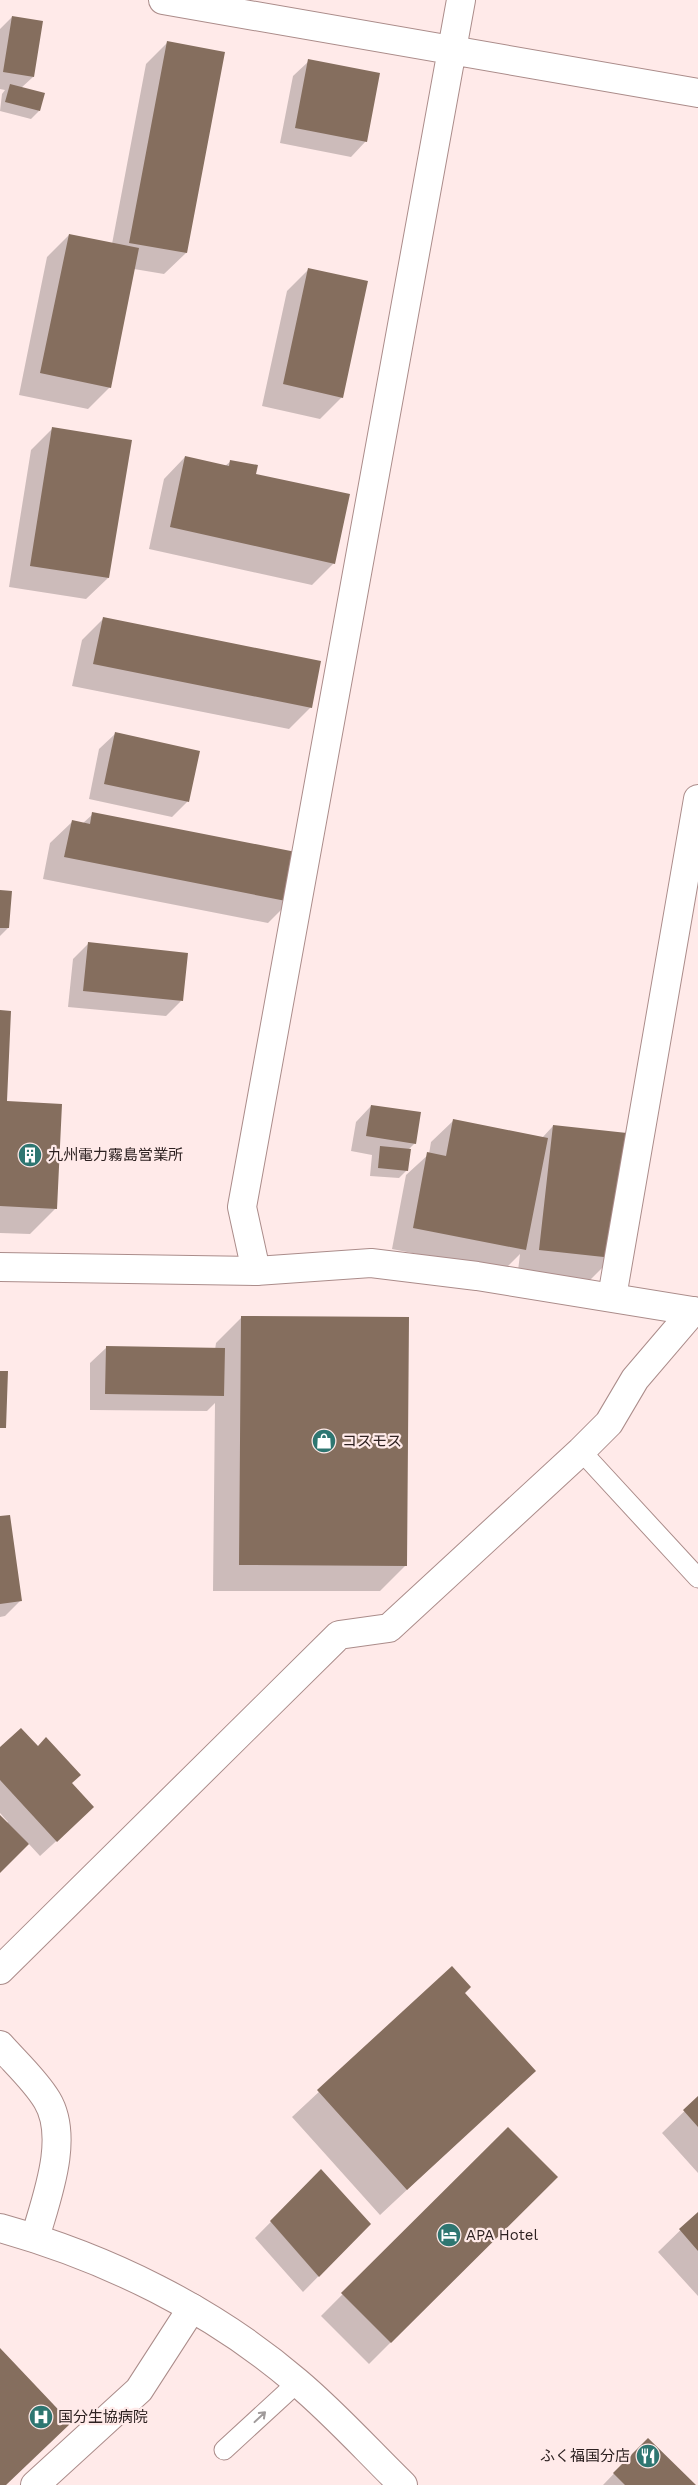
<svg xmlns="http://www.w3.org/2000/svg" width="698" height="2485" font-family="'Work Sans','Noto Sans JP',sans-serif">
  <rect width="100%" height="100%" fill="#ffeae9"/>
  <path fill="#0003" d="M12 17 33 77 21 88 39 111 31 119 0 111 2 94 5 90 0 89V29Z
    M167 43 186 253 164 274 134 269 110 387 88 409 19 395 47 257 69 235 112 244 146 64Z
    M309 61 366 141 351 157 280 143 293 76Z
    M309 269 342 397 320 419 262 406 287 291Z
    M52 429 108 578 86 599 9 587 31 450Z
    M185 457 225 466 231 461 255 475 334 563 312 585 149 549 164 479Z
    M103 619 311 707 289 729 72 686 82 640Z
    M115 734 198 752 187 802 172 817 89 799 99 749Z
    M93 814 290 901 268 923 43 879 50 843 72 822 82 824Z
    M0 891 8 928 0 936Z
    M89 943 181 1001 166 1016 68 1007 73 959Z
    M0 1012 6 1102 56 1208 30 1234 0 1233Z
    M371 1106 415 1143 409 1149 407 1170 399 1178 370 1176 372 1155 351 1151 356 1122Z
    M453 1121 542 1138 553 1126 612 1258 590 1280 518 1271 520 1254 503 1271 392 1249 406 1175 429 1154 431 1142Z
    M242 1317 406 1565 380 1591H213L215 1403 207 1411 90 1410V1363L106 1348 215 1350 216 1343Z
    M0 1517 20 1601 5 1616 0 1617Z
    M0 1749 70 1784 77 1822 40 1856 28 1843 0 1871V1816L7 1823 8 1822 0 1813Z
    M452 1968 463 1993 534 2071 380 2215 292 2117Z
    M698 2098V2173L662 2133Z
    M508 2128 556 2177 369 2364 321 2316Z
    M321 2171 370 2224 303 2292 255 2238Z
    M698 2213V2296L658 2252Z
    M626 2461 694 2485H603Z"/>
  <path fill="#856e5e" d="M12 16 43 21 34 77 3 72Z
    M167 41 225 52 187 253 129 243Z
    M308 59 380 73 367 142 295 128Z
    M10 84 45 93 40 111 5 102Z
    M69 234 139 248 111 388 40 373Z
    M308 268 368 281 343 398 283 384Z
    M52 427 132 440 109 578 30 566Z
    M185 456 229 466 230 460 258 465 256 474 350 494 335 564 170 527Z
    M103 617 321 661 312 708 93 664Z
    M115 732 200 751 189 802 104 784Z
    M92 812 301 853 291 902 64 857 72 820 90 824Z
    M0 890 12 891 9 928H0Z
    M88 942 188 953 183 1001 83 991Z
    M0 1010 11 1011 7 1101 62 1104 57 1209 0 1206Z
    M371 1105 421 1112 416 1144 366 1136Z
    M453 1119 548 1138 526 1250 413 1228 427 1152 446 1156Z
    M553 1125 627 1133 613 1258 539 1250Z
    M380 1146 411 1149 408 1171 378 1168Z
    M241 1316 409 1317 407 1566 239 1565Z
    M106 1346 225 1348 224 1396 105 1394Z
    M0 1371H8L6 1428H0Z
    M10 1515 22 1601 0 1604V1516Z
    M21 1728 38 1746 46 1737 81 1775 72 1783 94 1807 57 1842 0 1780V1747Z
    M0 1815 29 1844 0 1873Z
    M452 1966 471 1987 465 1993 536 2071 407 2190 317 2090Z
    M698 2096V2127L683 2110Z
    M508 2127 558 2177 391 2343 341 2293Z
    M321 2169 371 2224 319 2277 270 2221Z
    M698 2212V2251L679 2229Z
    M0 2348 71 2423 6 2485H0Z
    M648 2438 696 2485H625L613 2473Z"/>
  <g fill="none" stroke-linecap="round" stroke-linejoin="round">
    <g stroke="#ab8c8a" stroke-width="21">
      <path id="service" d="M581 1451 698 1578
        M224 2450 298 2382"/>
    </g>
    <g stroke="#ab8c8a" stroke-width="30">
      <path id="minor" d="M163 0 698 93
        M256 1271 242 1207 461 0
        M612 1297 698 799
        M0 1970 339 1635 389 1628 581 1451 609 1423 635 1379 693 1311
        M0 2045C15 2062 35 2080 47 2100 70 2138 46 2199 35 2238
        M35 2485 139 2390 192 2308"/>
    </g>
    <g stroke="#ab8c8a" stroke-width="30">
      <path id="tertiary" d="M0 1267 256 1271 371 1263 477 1276 698 1312
        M0 2228C107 2258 212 2309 297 2382 335 2414 368 2451 403 2485"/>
    </g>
    <use href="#service" stroke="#fff" stroke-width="19"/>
    <use href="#minor" stroke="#fff" stroke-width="28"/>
    <use href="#tertiary" stroke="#fff" stroke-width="28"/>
  </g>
  <defs><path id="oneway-shaft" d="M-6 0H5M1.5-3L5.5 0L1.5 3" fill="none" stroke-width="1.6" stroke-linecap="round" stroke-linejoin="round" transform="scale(1.25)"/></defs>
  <use stroke="#a09b9b" href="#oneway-shaft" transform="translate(260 2417) rotate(-43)"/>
  <defs>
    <g id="building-disc" transform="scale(1.25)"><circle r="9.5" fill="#2e7671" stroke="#ffeae9"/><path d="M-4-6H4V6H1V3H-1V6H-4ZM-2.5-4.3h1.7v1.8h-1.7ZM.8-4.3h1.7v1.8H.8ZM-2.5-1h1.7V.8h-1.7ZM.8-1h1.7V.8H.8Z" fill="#fff"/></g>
    <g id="shop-disc" transform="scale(1.25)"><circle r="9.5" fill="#2e7671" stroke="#ffeae9"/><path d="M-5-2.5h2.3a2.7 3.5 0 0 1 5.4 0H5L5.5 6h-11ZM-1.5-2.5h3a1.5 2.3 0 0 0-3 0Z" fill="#fff"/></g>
    <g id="hotel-disc" transform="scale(1.25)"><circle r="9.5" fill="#2e7671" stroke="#ffeae9"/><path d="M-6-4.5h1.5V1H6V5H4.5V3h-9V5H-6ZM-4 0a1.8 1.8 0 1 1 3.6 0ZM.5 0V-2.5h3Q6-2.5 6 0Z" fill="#fff"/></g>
    <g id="hospital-disc" transform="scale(1.25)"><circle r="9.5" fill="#2e7671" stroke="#ffeae9"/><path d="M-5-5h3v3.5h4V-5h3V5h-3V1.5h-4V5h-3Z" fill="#fff"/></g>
    <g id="restaurant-disc" transform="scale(1.25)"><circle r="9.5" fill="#2e7671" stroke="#ffeae9"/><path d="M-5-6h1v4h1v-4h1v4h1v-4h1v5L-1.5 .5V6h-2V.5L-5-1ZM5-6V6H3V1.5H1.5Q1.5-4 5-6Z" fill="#fff"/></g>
  </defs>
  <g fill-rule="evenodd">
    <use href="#building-disc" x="30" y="1155"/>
    <use href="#shop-disc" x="324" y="1441"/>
    <use href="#hotel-disc" x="449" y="2235"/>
    <use href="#hospital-disc" x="41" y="2417"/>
    <use href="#restaurant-disc" x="648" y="2456"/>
  </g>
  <g text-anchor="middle" stroke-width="4.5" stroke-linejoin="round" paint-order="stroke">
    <g font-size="15" fill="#2d2121" stroke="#ffeae9" text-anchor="start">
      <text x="48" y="1160">九州電力霧島営業所</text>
      <text x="342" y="1446">コスモス</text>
      <text x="466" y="2240">APA Hotel</text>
      <text x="58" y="2422">国分生協病院</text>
      <text x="630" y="2461" text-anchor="end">ふく福国分店</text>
    </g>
  </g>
</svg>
